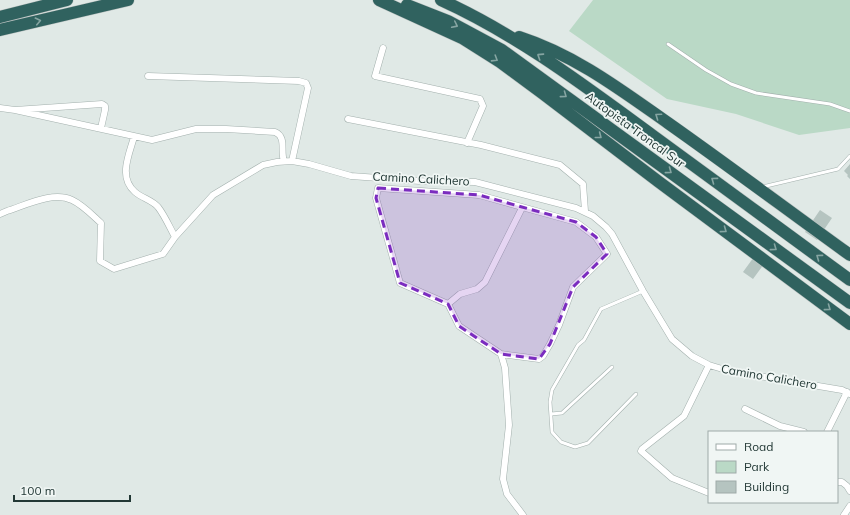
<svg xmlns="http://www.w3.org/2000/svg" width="850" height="515" font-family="Mulish,sans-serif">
  <rect width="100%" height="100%" fill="#e0e9e6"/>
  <path fill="#bad9c6" d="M593 0H850V128L799 135 736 114 667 99 569 31Z"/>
  <path fill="#b5c4c0" d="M850 164V179L847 176 848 175 844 171Z
    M820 210 832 218 817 240 805 232Z
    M759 250 769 257 753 279 743 272Z"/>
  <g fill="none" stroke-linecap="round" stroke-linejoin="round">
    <g stroke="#a3b0ad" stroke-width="4">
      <path id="service" d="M668 44 706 70 731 84 756 93 830 104 850 111
        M762 187 838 169 850 156
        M636 394 588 443 575 447 561 442 552 432 550 402 552 390 578 345 584 340 601 309 643 291
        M551 414 562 413 612 367"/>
    </g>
    <g stroke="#a3b0ad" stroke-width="7">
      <path id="minor" d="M383 48 375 76 480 99 483 106 467 143
        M148 76 299 81 306 83 308 88 292 161
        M0 108 15 110 102 104 105 106V110L101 128
        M15 110 152 140 196 129H226L275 132C287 137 280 151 284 161
        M348 119 481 145 560 165 583 184 585 211
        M134 137C129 155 118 177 135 192 142 198 152 200 158 207 165 216 170 228 175 237
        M0 214 7 211C26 205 53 191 72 200 83 205 92 215 101 223L100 261 114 269 163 254 175 237 213 195 263 165 277 162 292 161 309 164 351 176 420 181 475 182 576 208 593 216 606 227 612 234 643 291 672 339 692 356 709 365 729 371 842 390 850 394
        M448 304 459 326 501 354 539 359 543 356 550 344 559 325 573 287 607 254 596 237 576 222 479 195 378 188 376 198 400 283 448 304 460 294 477 289 485 282 522 208
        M501 354 505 368 509 425 503 479 507 494 523 515
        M745 409 780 426 804 432
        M827 432 847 392
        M837 482H842L847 486 850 491
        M709 493 672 478 641 451 642 449 684 416 709 365
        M844 515 850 506"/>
    </g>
    <g stroke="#bdc3c2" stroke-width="13">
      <path id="motorway" d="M379 0 462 38 500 62 542 93 659 182 850 324
        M441 0C518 35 585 86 652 135 718 183 784 232 850 280
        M407 5 448 21 502 50 850 303
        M0 17 67 0
        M0 30 128 0
        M519 37C575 55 621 90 668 123 729 166 789 211 850 255"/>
    </g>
    <use href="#service" stroke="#fff" stroke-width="3"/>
    <use href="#minor" stroke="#fff" stroke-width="6"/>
    <use href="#motorway" stroke="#30625f" stroke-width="12"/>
  </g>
  <defs><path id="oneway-chevron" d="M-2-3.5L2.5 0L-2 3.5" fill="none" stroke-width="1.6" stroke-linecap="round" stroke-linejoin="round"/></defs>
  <g stroke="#86a5a2">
    <use href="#oneway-chevron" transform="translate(38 21) rotate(-13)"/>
    <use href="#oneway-chevron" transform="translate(455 25) rotate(26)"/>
    <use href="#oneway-chevron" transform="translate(540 56) rotate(-147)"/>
    <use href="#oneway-chevron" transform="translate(495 59) rotate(32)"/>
    <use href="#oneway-chevron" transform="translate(564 95) rotate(36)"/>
    <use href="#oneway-chevron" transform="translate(658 116) rotate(-145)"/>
    <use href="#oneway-chevron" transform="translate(599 136) rotate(38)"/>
    <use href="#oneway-chevron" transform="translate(669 171) rotate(36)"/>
    <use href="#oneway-chevron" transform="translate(714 180) rotate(-144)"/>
    <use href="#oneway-chevron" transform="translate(724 230) rotate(36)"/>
    <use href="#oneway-chevron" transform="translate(774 248) rotate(36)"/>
    <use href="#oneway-chevron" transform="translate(819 257) rotate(-144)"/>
    <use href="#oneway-chevron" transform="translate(828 308) rotate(36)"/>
  </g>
  <path fill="#7b2cbf" fill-opacity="0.2" stroke="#7b2cbf" stroke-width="3" stroke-dasharray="8 5" stroke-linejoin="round" d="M378 188 479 195 576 222 596 237 607 254 573 287 550 344 539 359 501 354 459 326 448 304 400 283 376 198Z"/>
  <g text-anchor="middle" stroke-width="3.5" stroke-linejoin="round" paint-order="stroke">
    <g font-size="12" fill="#223835" stroke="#f0f6f4">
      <text transform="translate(635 130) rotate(36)" y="4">Autopista Troncal Sur</text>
      <text transform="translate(421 179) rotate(3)" y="4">Camino Calichero</text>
      <text transform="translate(769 377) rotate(10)" y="4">Camino Calichero</text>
    </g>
  </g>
  <rect x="708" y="431" width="130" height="72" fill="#f0f6f4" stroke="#9eaaa8"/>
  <rect x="716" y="444" width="20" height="6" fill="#ffffff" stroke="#9eaaa8"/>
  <text x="744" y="451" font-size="12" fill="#223835">Road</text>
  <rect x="716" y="461" width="20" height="12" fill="#bad9c6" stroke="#9eaaa8"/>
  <text x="744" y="471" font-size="12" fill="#223835">Park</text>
  <rect x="716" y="481" width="20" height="12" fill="#b5c4c0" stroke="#9eaaa8"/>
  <text x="744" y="491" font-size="12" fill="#223835">Building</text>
  <path d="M14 495v6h116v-6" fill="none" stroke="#223835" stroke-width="2"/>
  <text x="20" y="495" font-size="12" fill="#223835" stroke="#f0f6f4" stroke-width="3" paint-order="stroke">100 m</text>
</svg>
